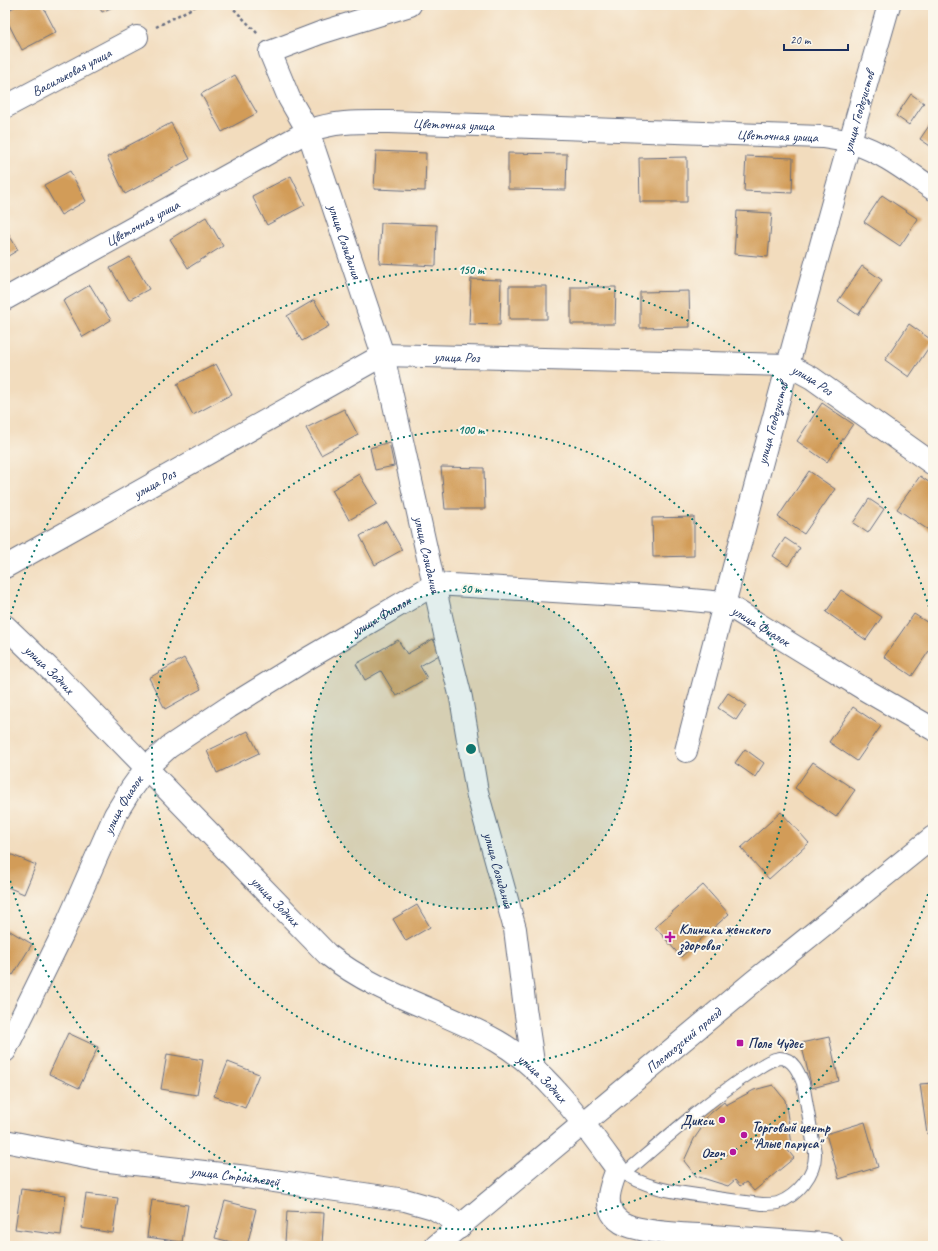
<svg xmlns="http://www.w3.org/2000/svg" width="938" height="1251" font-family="Caveat,sans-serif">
  <rect width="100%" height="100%" fill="#fbf7ec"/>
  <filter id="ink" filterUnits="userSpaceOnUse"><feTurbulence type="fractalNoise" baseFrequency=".025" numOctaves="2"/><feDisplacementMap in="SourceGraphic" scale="8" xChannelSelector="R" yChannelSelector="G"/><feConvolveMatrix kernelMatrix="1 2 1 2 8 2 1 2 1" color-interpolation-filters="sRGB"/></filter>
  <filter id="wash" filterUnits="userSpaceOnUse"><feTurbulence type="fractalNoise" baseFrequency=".012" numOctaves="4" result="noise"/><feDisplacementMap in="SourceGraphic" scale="16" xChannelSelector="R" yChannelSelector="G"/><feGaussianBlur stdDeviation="0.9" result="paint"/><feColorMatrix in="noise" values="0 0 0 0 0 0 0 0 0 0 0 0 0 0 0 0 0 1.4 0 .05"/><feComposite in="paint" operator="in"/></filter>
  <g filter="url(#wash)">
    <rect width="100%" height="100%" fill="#f2dcbd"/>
    <g id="blocks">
      <path fill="#d29c59" d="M18 5H42L56 32 22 50 5 17V12Z
        M98 5H117L102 12Z
        M235 75 257 113 222 132 201 94Z
        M911 94 924 103 909 125 896 116Z
        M933 120V148L920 139Z
        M171 123 190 159 125 194 107 157Z
        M376 151 426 153 425 191 374 189Z
        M508 153 567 154 566 190 508 189Z
        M746 156 793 158 792 193 744 191Z
        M687 157V202H640L639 158Z
        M70 171 86 201 61 215 44 185Z
        M291 176 305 205 267 225 252 196Z
        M882 195 918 219 900 246 864 222Z
        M737 211 772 213 768 257 734 254Z
        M206 217 223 246 188 268 170 239Z
        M381 223 437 225 436 266 379 263Z
        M5 228 18 250 5 258Z
        M130 257 149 289 129 300 110 268Z
        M862 266 882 280 858 315 838 301Z
        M471 279 501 280 500 325 469 324Z
        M90 285 111 320 83 337 63 301Z
        M509 286H547V319H509Z
        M571 287H616L615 324H571Z
        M689 291 690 327 640 328V292Z
        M314 300 329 326 302 341 287 316Z
        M909 324 933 341 909 377 885 360Z
        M216 364 232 394 193 415 177 384Z
        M822 403 853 424 827 462 797 441Z
        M344 409 358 435 321 455 306 428Z
        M389 442 394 466 375 470 370 448Z
        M441 467 484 468 485 509H445Z
        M809 471 835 489 804 534 778 517Z
        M359 474 377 504 349 520 332 490Z
        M920 476 933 485V526L930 531 897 509Z
        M869 499 884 509 868 533 853 523Z
        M694 517V556L653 557 652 518Z
        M386 521 402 550 375 565 360 536Z
        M785 538 800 548 788 566 773 556Z
        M841 590 882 617 866 640 826 612Z
        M914 614 933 626V645L912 676 884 657Z
        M433 639 441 654 420 666 427 678 396 696 381 671 365 680 356 664 398 640 407 654Z
        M184 658 201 689 165 709 149 678Z
        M728 693 746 705 736 720 718 708Z
        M853 707 881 726 857 761 829 742Z
        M248 731 259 753 217 773 207 751Z
        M745 749 764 763 755 777 735 763Z
        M813 762 855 790 836 817 795 788Z
        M781 812 809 843 769 879 741 848Z
        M5 852 36 865 24 894 5 886Z
        M703 885 729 914 681 957 655 927Z
        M417 905 430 927 406 941 393 919Z
        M5 928 32 944 13 975 5 970Z
        M68 1033 98 1047 79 1088 49 1074Z
        M829 1037 839 1081 812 1088 801 1043Z
        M167 1054 203 1060 197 1095 161 1089Z
        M228 1062 259 1074 245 1108 214 1096Z
        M933 1083V1133L927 1134 920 1084Z
        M773 1085 785 1100 792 1144 786 1148 794 1158 754 1191 746 1182 740 1186 735 1180 728 1186 696 1176 684 1161 694 1139 707 1120 705 1118 724 1102 726 1105 754 1090Z
        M865 1122 878 1167 839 1179 826 1134Z
        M21 1189 66 1195 61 1235 15 1229Z
        M86 1194 118 1198 113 1233 81 1228Z
        M152 1200 188 1205 182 1242 147 1237Z
        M225 1201 256 1209 247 1246 215 1238Z
        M287 1211 324 1213 322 1245 285 1243Z"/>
    </g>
  </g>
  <g filter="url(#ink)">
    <use href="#blocks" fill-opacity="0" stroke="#666c7f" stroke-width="1"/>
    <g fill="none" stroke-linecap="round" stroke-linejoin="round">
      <g stroke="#666c7f" stroke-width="14">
        <path id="service" d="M617 1169C645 1188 672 1192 704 1196 724 1199 743 1202 762 1204 768 1204 773 1204 778 1203 797 1196 816 1174 815 1153L803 1083C799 1073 793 1058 780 1058 769 1059 759 1068 750 1073 705 1103 665 1139 624 1174"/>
      </g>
      <g stroke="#666c7f" stroke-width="24">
        <g id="minor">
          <path id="s1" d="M410 5 320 33 270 52 289 98 308 131 383 355 445 634 461 698 477 792 515 929 524 1001 534 1069"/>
          <path id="s2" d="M5 107 137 37"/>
          <path id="s3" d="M5 299 308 131C336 121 359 122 389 122L822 137C834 139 845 140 856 144 884 153 909 173 933 189"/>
          <path id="s4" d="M5 567 383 355 788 365 812 378 933 464"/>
          <path id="s5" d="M5 626 58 677 327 954C380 996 441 1009 497 1041 546 1069 585 1125 617 1169 612 1183 603 1202 614 1216 618 1221 625 1225 632 1227 657 1234 685 1234 711 1236 749 1239 786 1241 824 1244L832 1246"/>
          <path id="s6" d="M686 751C750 502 817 253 889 5"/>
          <path id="s7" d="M5 1051 63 933 115 815 131 789 146 768 169 747 229 707 307 659 435 584 669 598 724 603 864 689 933 729"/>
          <path id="s8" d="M5 1141 101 1160 247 1177 405 1200 433 1208 450 1218 459 1228"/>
        </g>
      </g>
      <g stroke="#666c7f" stroke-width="24">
        <g id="secondary">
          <path id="s9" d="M436 1246 753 982 933 837"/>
        </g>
      </g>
      <path stroke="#666c7f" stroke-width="2.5" stroke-dasharray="3 3" stroke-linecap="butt" d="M230 5 259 35
        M156 27 198 5"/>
      <use href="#service" stroke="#fff" stroke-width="12"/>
      <use href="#minor" stroke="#fff" stroke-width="22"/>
      <use href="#secondary" stroke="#fff" stroke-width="22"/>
    </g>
  </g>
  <circle cx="471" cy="749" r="160" fill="#0f766e" fill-opacity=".12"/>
  <g fill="none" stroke="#0f766e" stroke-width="2" stroke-dasharray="2 4">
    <circle cx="471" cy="749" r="160"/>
    <circle cx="471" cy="749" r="319"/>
    <path d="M933 877A479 479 0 0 1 5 861M5 637A479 479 0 0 1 933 621"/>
  </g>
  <g fill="#b5179e" stroke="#fbf7ec" stroke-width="1.5">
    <path d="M668 931h4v4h4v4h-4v4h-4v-4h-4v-4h4z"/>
    <rect x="736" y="1039" width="8" height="8" rx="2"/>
    <circle cx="722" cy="1120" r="4"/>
    <circle cx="744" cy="1135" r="4"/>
    <circle cx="733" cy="1152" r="4"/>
  </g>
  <g text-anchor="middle" stroke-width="4" stroke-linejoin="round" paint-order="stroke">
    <g font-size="14" fill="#1b2f5e" stroke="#fbf7ec">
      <text dy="5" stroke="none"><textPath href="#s2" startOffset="75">Васильковая улица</textPath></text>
      <text dy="5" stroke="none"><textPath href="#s6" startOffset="662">улица Геодезистов</textPath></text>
      <text dy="5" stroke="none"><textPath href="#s3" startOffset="493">Цветочная улица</textPath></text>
      <text dy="5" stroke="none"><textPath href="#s3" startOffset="817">Цветочная улица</textPath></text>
      <text dy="5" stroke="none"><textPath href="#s3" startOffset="157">Цветочная улица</textPath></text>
      <text dy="5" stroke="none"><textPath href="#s1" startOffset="352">улица Созидания</textPath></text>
      <text dy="5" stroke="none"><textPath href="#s4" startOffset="507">улица Роз</textPath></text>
      <text dy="5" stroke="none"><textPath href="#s4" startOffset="867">улица Роз</textPath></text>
      <text dy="5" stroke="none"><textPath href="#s6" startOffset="339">улица Геодезистов</textPath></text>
      <text dy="5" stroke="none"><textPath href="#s4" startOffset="171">улица Роз</textPath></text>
      <text dy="5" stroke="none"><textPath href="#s1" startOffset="676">улица Созидания</textPath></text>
      <text dy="5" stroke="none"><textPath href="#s7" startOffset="597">улица Фиалок</textPath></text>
      <text dy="5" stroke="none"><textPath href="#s7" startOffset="993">улица Фиалок</textPath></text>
      <text dy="5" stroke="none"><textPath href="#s5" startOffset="62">улица Зодчих</textPath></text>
      <text dy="5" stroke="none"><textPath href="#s7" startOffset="273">улица Фиалок</textPath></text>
      <text dy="5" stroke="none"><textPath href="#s1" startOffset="1000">улица Созидания</textPath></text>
      <text dy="5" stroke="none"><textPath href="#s5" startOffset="386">улица Зодчих</textPath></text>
      <text dy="5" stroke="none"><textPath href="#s9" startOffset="322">Племхозский проезд</textPath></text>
      <text dy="5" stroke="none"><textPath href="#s5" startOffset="710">улица Зодчих</textPath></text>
      <text dy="5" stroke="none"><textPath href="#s8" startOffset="233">улица Строителей</textPath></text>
    </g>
    <g font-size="14" font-weight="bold" fill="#1b2f5e" stroke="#fbf7ec" text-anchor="start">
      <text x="679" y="934">Клиника женского<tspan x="679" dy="16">здоровья</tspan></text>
      <text x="748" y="1048">Поле Чудес</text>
      <text x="714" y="1125" text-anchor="end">Дикси</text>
      <text x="752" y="1132">Торговый центр<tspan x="752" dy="16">"Алые паруса"</tspan></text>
      <text x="725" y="1157" text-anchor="end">Ozon</text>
    </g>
  </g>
  <circle cx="471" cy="749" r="6" fill="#0f766e" stroke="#fbf7ec" stroke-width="2"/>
  <g font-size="12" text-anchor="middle" font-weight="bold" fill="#0f766e" stroke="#fbf7ec" stroke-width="4" stroke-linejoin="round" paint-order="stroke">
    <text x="471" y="274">150 m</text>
    <text x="471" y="434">100 m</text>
    <text x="471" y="593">50 m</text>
  </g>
  <rect width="938" height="1251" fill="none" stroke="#fbf7ec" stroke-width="20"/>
  <path d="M784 44v6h64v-6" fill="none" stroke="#1b2f5e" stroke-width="2"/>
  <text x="790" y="44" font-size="12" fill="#1b2f5e" stroke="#fbf7ec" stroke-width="3" paint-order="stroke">20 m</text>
</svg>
